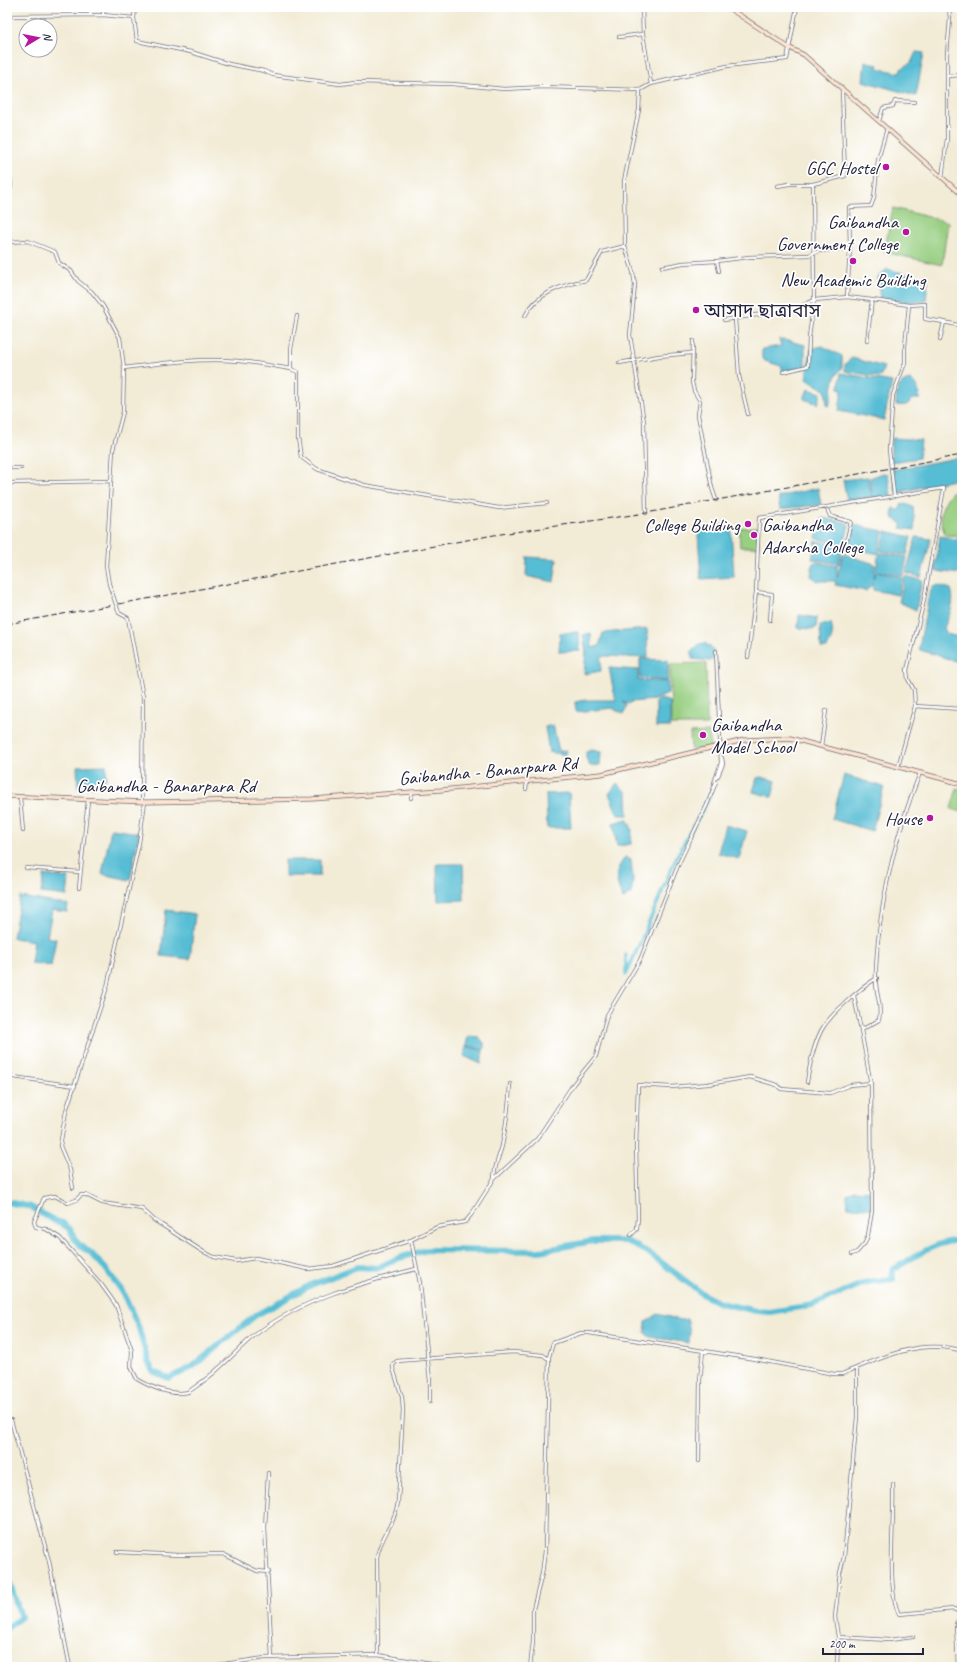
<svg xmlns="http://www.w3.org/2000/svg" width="969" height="1674" font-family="Caveat,'Noto Sans Bengali',sans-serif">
  <rect width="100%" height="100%" fill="#fff"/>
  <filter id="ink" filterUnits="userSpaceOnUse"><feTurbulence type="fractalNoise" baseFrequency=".025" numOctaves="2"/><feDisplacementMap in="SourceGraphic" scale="8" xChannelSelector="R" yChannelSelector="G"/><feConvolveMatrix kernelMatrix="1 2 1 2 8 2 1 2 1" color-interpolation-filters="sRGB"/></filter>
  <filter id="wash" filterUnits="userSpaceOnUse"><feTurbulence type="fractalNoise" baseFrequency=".012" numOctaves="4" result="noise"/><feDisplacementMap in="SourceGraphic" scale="16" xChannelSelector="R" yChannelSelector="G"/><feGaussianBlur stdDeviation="0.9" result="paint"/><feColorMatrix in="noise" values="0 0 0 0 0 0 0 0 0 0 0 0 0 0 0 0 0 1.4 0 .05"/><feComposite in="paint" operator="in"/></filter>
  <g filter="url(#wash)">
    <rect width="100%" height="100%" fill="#f2ebd5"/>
    <path fill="#98cf82" stroke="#5d785e" d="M893 208 948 222 942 265 884 252Z
      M962 483V536L946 535C934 514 945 496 962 483Z
      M758 527V547H740L739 528Z
      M706 663 707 725H671L670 664Z
      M709 732 711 747 691 750 690 733Z
      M962 786V812L951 809 957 788 961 789Z"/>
    <path fill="#56bdd4" stroke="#3c7088" d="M916 52 924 53 916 96 863 81 865 61 878 65 877 68 900 73 901 69 911 63Z
      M887 269 928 280 926 301 908 302 880 298 877 278Z
      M779 339 805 345V368L783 371 781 366 765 361 762 358V349L781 346Z
      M822 346 842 356V369C831 375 833 395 829 406L827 405 825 390 806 379 811 349Z
      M852 358 884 367 880 377 845 371V364Z
      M841 373 892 382 884 420 839 411 842 389 839 388Z
      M910 380 917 385 920 399H912C908 406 904 406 896 405 897 392 896 383 910 380Z
      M808 389 821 393 818 404 804 399Z
      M893 438 921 440 919 458 891 462V441Z
      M962 457V478L896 493 892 470Z
      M883 473 888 474 891 495 873 498 870 478Z
      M868 477 872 497 847 500 843 480Z
      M818 488 821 505 780 509 778 497Z
      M902 503 913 507 915 530 901 528V523L892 517 893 508 899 511Z
      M822 518 845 522 849 525 844 545 816 538 819 521Z
      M723 525 731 528 734 577 701 579 698 534 703 528Z
      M854 525 883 531 879 554 850 548Z
      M886 531 911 537 907 555 881 551Z
      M940 536 962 540V574L935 571Z
      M916 537 931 539 921 577 906 573Z
      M816 541 843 546 839 564 812 559Z
      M881 553 907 557 903 575 876 571 878 557Z
      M843 554 875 564 874 579 876 572 903 577 898 595 873 590V583L866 591 835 585 836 581H818L811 576 813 563 817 562 837 566V578Z
      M527 557 557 559 554 582 526 576Z
      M905 576 922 580 916 610 899 602Z
      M938 585 951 589C956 603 949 616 944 628L947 634 962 638V663L920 650 919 648 929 595 933 587Z
      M799 615 817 618 816 628 810 629 798 628Z
      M831 623C834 633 832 639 827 648H821L820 625Z
      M647 629 648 658 605 656 601 657V671L584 674 586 651 583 635 591 633 592 648 599 646 603 633Z
      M579 632 580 651 559 652 560 633Z
      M705 643 713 649 714 658 710 661 692 659V651L699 644Z
      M640 659 668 660V681L640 678Z
      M609 668 639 670 638 680 668 682V694L654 700 631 702 629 704 623 702 627 705 624 714 612 708 576 712 575 702 586 700H617L615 698Z
      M661 699 670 702V727H656V701Z
      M553 725 559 751 567 750 566 755 549 752 545 727Z
      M592 750 601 752 600 765 590 766 586 758V752Z
      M106 765V779L97 786 78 787 77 766Z
      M844 775 884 787 872 831 832 819Z
      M761 777 776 781 772 797 753 792 757 778Z
      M617 783 627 793 628 815H618L609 794Z
      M569 793 571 828H547L546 794Z
      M627 819 632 829 631 844 617 846 613 823Z
      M725 825 747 831 739 859 718 853Z
      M111 829 139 833 130 880 102 874Z
      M625 857 631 860 633 880 632 893 623 899C616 881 613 874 625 857Z
      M285 860H320V876H285Z
      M437 864H463L464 900 438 901Z
      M44 875 69 878 67 896 41 893Z
      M20 897 68 905 67 912 52 910 47 937 56 939 51 966 31 963 34 941 13 938Z
      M166 910 195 914 190 959 161 956Z
      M468 1036 479 1037 484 1043V1050L466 1045Z
      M466 1046 483 1051 481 1064 464 1056Z
      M854 1190 870 1191V1208L848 1207 847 1194Z
      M658 1314 681 1320 687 1319 690 1331 689 1343 650 1337 645 1333 646 1322Z"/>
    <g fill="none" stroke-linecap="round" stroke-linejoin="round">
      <path stroke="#56bdd4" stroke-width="3.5" d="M661 893 677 856 709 798
        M626 955V975L662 892"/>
      <path stroke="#56bdd4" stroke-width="6" d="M7 1202 31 1207 55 1221 63 1223H61L70 1229 75 1240 83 1248 90 1252 106 1269 122 1291 139 1328 148 1362 154 1372 169 1378 191 1368 256 1315 311 1285 357 1267 377 1268 399 1258 427 1250 540 1251 593 1241H626L649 1253 704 1295 720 1303 756 1311 770 1312 812 1305 867 1282 893 1279 892 1270C913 1258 937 1240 962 1240
        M7 1575 21 1617 7 1628"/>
    </g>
  </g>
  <g filter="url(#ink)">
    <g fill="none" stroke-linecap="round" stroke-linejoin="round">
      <g stroke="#6b6871" stroke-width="4">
        <path id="minor" d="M135 7 134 18 137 41 191 52 229 64 264 71 273 75 340 84 355 82 453 84 504 89 544 87 640 90 651 84 727 66 787 59 797 7
          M642 7 643 34 651 84
          M103 15 134 18
          M7 16 103 15 104 7
          M619 37 643 34
          M948 76 962 75
          M640 90 639 110 624 181 625 246 633 272 635 285 630 335 644 422 646 513
          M879 121 883 108 893 106 895 101 914 102
          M7 152 11 186 7 200
          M942 178 947 139V54L950 19 949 7
          M777 186 789 184H813L845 176 842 90
          M7 242 28 241 55 252 59 263 71 271 78 281 92 292 103 306 120 338 124 368 123 412 113 450 106 566 109 584 119 613 128 618 143 697 142 801
          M717 261 719 271
          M662 267 683 263 717 261 749 257 809 255 819 251 850 248
          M847 297 850 248 849 207 871 206 874 198 878 160 887 128
          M872 300 909 305 925 304V319L944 322
          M525 316C536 293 563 285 586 280L602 252 625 246
          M735 319 739 376 748 414
          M724 320 796 309 814 300 813 184
          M940 340 944 322 962 326
          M693 341 692 382 694 391 700 401 698 415 712 488 716 500
          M619 363 659 356 691 353
          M124 368C162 363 200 358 239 361 256 363 274 366 291 369L298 372V438L301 457 317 469 364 485 499 508 547 503
          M291 369V349L297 316
          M783 372 808 366 809 337 814 300 847 297 872 300 867 341
          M7 468H21
          M7 483 111 481
          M894 495 889 450 893 395 905 363V346L909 305
          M826 507 830 516 851 522 844 551
          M756 592 772 594 770 620
          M748 657 756 592 759 518 944 488 923 605 907 670 908 679 914 690 915 706 898 767
          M915 706 962 709
          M821 746 826 711
          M718 776 723 764 722 758
          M714 783 721 763 716 651
          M526 789 527 782
          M20 797 23 831
          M411 798 412 792
          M26 868 80 872
          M79 888 88 800
          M854 996 861 1030
          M7 1076 75 1086
          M807 1082C810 1064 813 1047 821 1031 829 1015 862 987 877 978
          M494 1179C494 1167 499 1157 502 1146 506 1126 509 1104 510 1084
          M73 1188 70 1170 60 1146 66 1111 107 987 139 843 145 802
          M631 1235 637 1229 638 1218 636 1147 638 1085 671 1087 708 1084 750 1077 777 1085 781 1089 830 1093 850 1085 871 1083
          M411 1240 420 1283 430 1381V1402
          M852 1254 857 1252 865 1243 868 1235 872 1211 871 1085 861 1030 879 1020C882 1004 877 998 876 984 875 972 877 953 878 941 884 884 899 826 920 773
          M416 1269C360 1283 302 1299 255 1335 242 1345 231 1358 219 1368 210 1377 198 1385 188 1392 172 1396 150 1387 137 1379L131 1367 132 1351 116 1305 101 1284 60 1238 46 1229 36 1227 34 1222 44 1198 55 1196 68 1203 76 1200 81 1195H86L102 1203 142 1209 154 1220 202 1251 214 1257 236 1261 256 1258 308 1269 333 1266 411 1240 437 1227 465 1222 471 1215 494 1179 537 1139 574 1083 596 1056 607 1015 640 960 679 863 707 805
          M11 1420 49 1561 70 1667
          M699 1461 700 1380 703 1351
          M268 1473 265 1528 272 1658
          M893 1484C895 1515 886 1590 899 1614L954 1609 962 1614
          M117 1552 180 1555 223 1554 257 1571 269 1572
          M838 1637 889 1640 913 1637
          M378 1655 448 1667
          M204 1667 265 1658 378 1655 377 1557C380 1537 396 1522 398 1502L403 1410 402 1397 393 1368V1365L397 1361 513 1352 543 1355 547 1358 549 1357 553 1343 581 1333H589L755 1359 834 1374H842C881 1358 920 1338 962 1351
          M530 1667 533 1642V1609L542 1574 545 1551 549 1357
          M837 1667 838 1637 835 1617 840 1573 844 1557 857 1417V1368
          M958 1667 956 1624 962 1614"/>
      </g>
      <g stroke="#6b6871" stroke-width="5">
        <path id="secondary" d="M727 7 788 47 804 55 962 195
          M7 796 145 802 312 799 441 790 601 774 744 740 790 738 962 784"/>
      </g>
      <use href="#minor" stroke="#fff" stroke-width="2.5"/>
      <use href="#secondary" stroke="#fde4d1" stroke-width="3.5"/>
      <path stroke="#22223b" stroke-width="1" stroke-dasharray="6 3" stroke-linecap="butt" d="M119 604 494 535 646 513 962 455
        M7 624 113 605"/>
      <g stroke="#6b6871" stroke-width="4" stroke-linecap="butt">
        <path id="minor-bridge" d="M707 805 716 782"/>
      </g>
      <use href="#minor-bridge" stroke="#fff" stroke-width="2.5"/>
    </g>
  </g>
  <g fill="#b5179e" stroke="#fff" stroke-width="1.5">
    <circle cx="886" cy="167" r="4"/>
    <circle cx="906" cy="232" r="4"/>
    <circle cx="853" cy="261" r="4"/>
    <circle cx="696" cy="310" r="4"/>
    <circle cx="748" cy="524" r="4"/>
    <circle cx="754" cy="535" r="4"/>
    <circle cx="703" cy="735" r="4"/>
    <circle cx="930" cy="818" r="4"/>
  </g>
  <g text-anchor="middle" stroke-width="3.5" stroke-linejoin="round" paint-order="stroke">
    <g font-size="19" fill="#22223b" stroke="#fff" text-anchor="end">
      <text x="878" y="174">GGC Hostel</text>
      <text x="898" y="228">Gaibandha<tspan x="898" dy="22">Government College</tspan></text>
      <text x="853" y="286" text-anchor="middle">New Academic Building</text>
      <text x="704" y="317" text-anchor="start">আসাদ ছাত্রাবাস</text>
      <text x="740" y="531">College Building</text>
      <text x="762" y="531" text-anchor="start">Gaibandha<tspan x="762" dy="22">Adarsha College</tspan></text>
      <text x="711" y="731" text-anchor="start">Gaibandha<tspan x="711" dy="22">Model School</tspan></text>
      <text x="922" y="825">House</text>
    </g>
    <g font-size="19" fill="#22223b" stroke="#fff">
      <text transform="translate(488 770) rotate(-5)" y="7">Gaibandha - Banarpara Rd</text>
      <text x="166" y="792">Gaibandha - Banarpara Rd</text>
    </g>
  </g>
  <rect width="969" height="1674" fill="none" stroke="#fff" stroke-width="24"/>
  <g transform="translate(38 38) rotate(80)"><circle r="19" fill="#ffffff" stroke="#a7a7b1"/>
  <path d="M0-3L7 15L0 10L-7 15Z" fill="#b5179e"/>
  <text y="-6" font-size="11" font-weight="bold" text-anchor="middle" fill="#22223b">N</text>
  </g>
  <path d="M823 1648v6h100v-6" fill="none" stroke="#22223b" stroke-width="2"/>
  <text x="829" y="1648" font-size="12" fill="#22223b" stroke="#ffffff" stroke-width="3" paint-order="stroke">200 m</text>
</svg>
